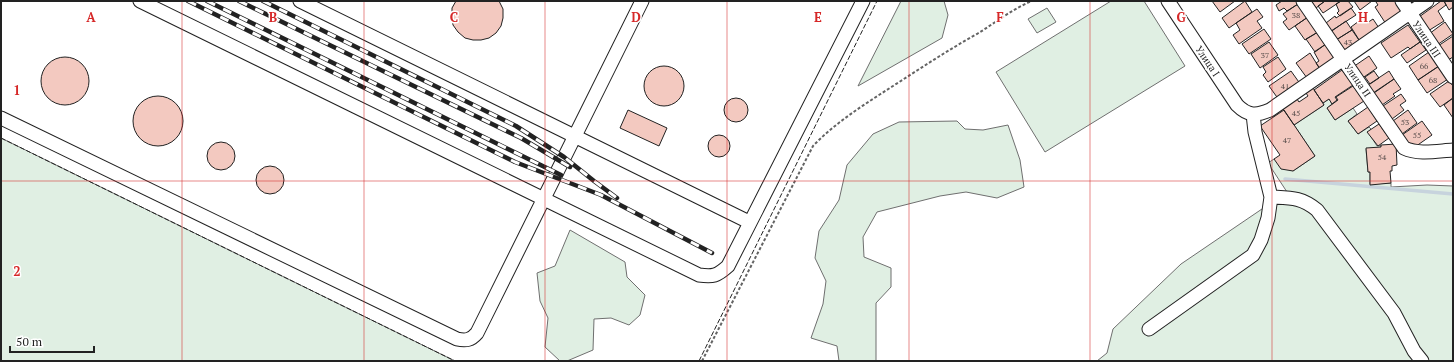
<svg xmlns="http://www.w3.org/2000/svg" width="1454" height="362" font-family="'PT Serif',serif">
  <rect width="100%" height="100%" fill="#fff"/>
  <path fill="#e0efe3" stroke="#6f6f6f" d="M901 1H944L948 15 942 38 858 86Z
    M1111 1H1144L1185 66 1045 152 996 72Z
    M1047 8 1056 22 1037 33 1028 19Z
    M1329 99 1332 104 1327 108 1335 120 1353 108 1357 114 1348 121 1358 134 1369 127 1371 129 1368 132 1377 146 1381 145V147L1366 149 1368 172H1370V184L1391 183V187L1427 185 1453 186V361H1097L1107 353 1113 329 1181 264 1287 192 1268 163 1274 159 1293 171 1315 156 1294 125 1324 105 1323 103Z
    M957 121 965 129 983 130 1008 125 1020 160 1024 187 997 198 966 192 940 196 877 212 863 237 864 257 891 268V287L876 303V361H839L837 346 811 338 823 304 826 281 815 258 819 231 839 200 847 165 873 134 899 122Z
    M1 138 455 361H1Z
    M570 230 625 262 627 277 645 295 640 315 629 325 611 318 594 319 593 350 567 361H560L545 347 548 318 540 301 537 273 555 266Z"/>
  <g fill="none" stroke-linecap="round" stroke-linejoin="round">
    <path stroke="#c7d3dd" stroke-width="3.5" d="M1285 179 1453 194"/>
  </g>
  <path fill="#f3c9c0" stroke="#222" d="M456 1H499L503 9V18L501 26 496 33 489 38 481 40H473L465 38 458 32 453 25 452 17V8Z
    M1212 1H1235L1220 12Z
    M1245 1 1252 12 1229 28 1222 18Z
    M1282 1H1296L1298 4 1287 11 1284 8 1279 11 1276 5Z
    M1311 1H1325L1316 8Z
    M1325 1H1341L1323 13 1318 6Z
    M1341 1H1348L1353 7 1340 16 1337 13 1339 11 1336 4Z
    M1354 1H1372L1360 10Z
    M1378 1H1396L1403 12 1386 24 1375 7 1378 5 1376 2Z
    M1441 1H1444L1446 5 1438 11 1444 21 1428 31 1419 17Z
    M1444 1H1453V7L1449 10Z
    M1298 4 1308 17 1289 30 1283 22 1287 19 1283 14Z
    M1351 8 1356 15 1331 31 1326 23 1335 16 1336 18Z
    M1257 9 1263 17 1257 21 1262 28 1239 44 1233 35 1240 30 1236 23Z
    M1308 17 1318 32 1305 40 1295 26Z
    M1363 18 1367 23 1373 19 1379 28 1361 43 1351 27Z
    M1346 21 1352 30 1336 40 1329 33Z
    M1445 22 1453 34 1437 45 1429 34Z
    M1408 25 1420 42 1410 49 1408 47 1391 58 1381 43Z
    M1264 29 1271 39 1249 54 1242 44Z
    M1352 30 1361 43 1345 54 1336 40Z
    M1318 32 1326 44 1315 52 1306 39Z
    M1453 36V57L1448 60 1438 46Z
    M1269 42 1278 55 1260 68 1251 54Z
    M1420 42 1426 50 1407 63 1401 55Z
    M1326 44 1336 58 1320 69 1316 63 1319 61 1314 52Z
    M1429 52 1439 66 1418 80 1409 66Z
    M1310 53 1320 69 1307 78 1296 63Z
    M1369 56 1377 68 1361 79 1353 67Z
    M41 81a24 24 0 1 1 48 0a24 24 0 1 1-48 0Z
    M1278 57 1286 69 1268 82 1263 75 1266 72 1263 67Z
    M644 86a20 20 0 1 1 40 0a20 20 0 1 1-40 0Z
    M1439 66 1448 79 1427 93 1418 80Z
    M1342 70 1353 85 1335 97 1337 100 1332 104 1329 99 1323 103 1314 90Z
    M1291 71 1301 85 1279 100 1269 86Z
    M1374 71 1379 78 1370 84 1365 77Z
    M1389 71 1394 79 1373 93 1368 85Z
    M1394 79 1401 89 1393 94 1395 96 1382 105 1374 93Z
    M1449 81 1453 86V98L1440 107 1430 94Z
    M1353 86 1364 101 1335 120 1327 108 1338 100 1336 97Z
    M1313 88 1324 105 1294 125 1283 109 1297 99 1299 102 1308 96 1306 93Z
    M1401 94 1406 101 1400 105 1404 110 1392 119 1383 106Z
    M133 121a25 25 0 1 1 50 0a25 25 0 1 1-50 0Z
    M1453 98V118L1444 105Z
    M724 110a12 12 0 1 1 24 0a12 12 0 1 1-24 0Z
    M1368 107 1377 121 1358 134 1348 121Z
    M628 110 667 128 659 146 620 128Z
    M1284 110 1315 156 1293 171 1281 169 1274 159 1280 155 1260 126Z
    M1408 110 1417 123 1402 134 1393 121Z
    M1422 121 1432 135 1412 149 1402 135Z
    M1379 124 1389 138 1378 146 1367 132Z
    M708 146a11 11 0 1 1 22 0a11 11 0 1 1-22 0Z
    M207 156a14 14 0 1 1 28 0a14 14 0 1 1-28 0Z
    M1396 144 1397 165 1392 166V171H1390L1391 183 1370 185V172H1368L1366 148 1381 147V145Z
    M256 180a14 14 0 1 1 28 0a14 14 0 1 1-28 0Z"/>
  <g fill="none" stroke-linecap="round" stroke-linejoin="round">
    <g stroke="#222" stroke-width="15">
      <path id="minor" d="M140 1 699 275C713 277 717 276 728 266L863 1
        M300 1 749 222
        M1168 1 1237 105C1248 116 1256 116 1270 110L1427 1
        M1303 1 1404 148C1419 155 1437 151 1453 150
        M1402 1 1453 77
        M1 118 457 339C466 341 471 340 477 333L642 1
        M1271 197C1291 198 1301 197 1317 210L1394 313 1414 351 1422 361
        M1149 329 1253 255 1261 240 1268 218 1271 197 1255 132 1253 114"/>
    </g>
    <path stroke="#646464" stroke-width="2" stroke-dasharray="3 2" stroke-linecap="butt" d="M702 361 813 146C836 122 865 104 893 86 921 68 948 50 977 34 995 23 1012 9 1032 1"/>
    <use href="#minor" stroke="#fff" stroke-width="13"/>
    <g stroke="#222" stroke-width="4.5">
      <path id="rail" d="M188 1 515 162 601 195 712 253
        M207 1 561 175
        M239 1 521 138 570 167
        M263 1 516 126 564 157 594 181 617 198"/>
    </g>
    <use href="#rail" stroke="#fff" stroke-width="3" stroke-dasharray="9" stroke-linecap="butt"/>
    <path stroke="#222" stroke-width="1" stroke-dasharray="5 2" stroke-linecap="butt" d="M1 138 455 361
      M699 361 877 1"/>
  </g>
  <path fill="none" stroke="#d62828" stroke-width="1" stroke-opacity="0.55" d="M182 1V361M364 1V361M545 1V361M727 1V361M909 1V361M1090 1V361M1272 1V361M1 181H1453"/>
  <g text-anchor="middle" stroke-width="3" stroke-linejoin="round" paint-order="stroke">
    <g font-size="8" fill="#564c4a">
      <text x="1296" y="18">38</text>
      <text x="1348" y="45">43</text>
      <text x="1265" y="58">37</text>
      <text x="1424" y="69">66</text>
      <text x="1433" y="83">68</text>
      <text x="1285" y="89">41</text>
      <text x="1296" y="116">45</text>
      <text x="1405" y="125">53</text>
      <text x="1417" y="138">55</text>
      <text x="1287" y="143">47</text>
      <text x="1382" y="160">54</text>
    </g>
    <g font-size="10" fill="#222" stroke="#fff">
      <text transform="translate(1427 39) rotate(56)" y="4">Улица III</text>
      <text transform="translate(1208 61) rotate(56)" y="4">Улица I</text>
      <text transform="translate(1358 80) rotate(55)" y="4">Улица II</text>
    </g>
  </g>
  <g font-size="13" text-anchor="middle" font-weight="bold" fill="#d62828" stroke="#fff" stroke-width="3" stroke-linejoin="round" paint-order="stroke">
    <text x="91" y="22">A</text>
    <text x="273" y="22">B</text>
    <text x="454" y="22">C</text>
    <text x="636" y="22">D</text>
    <text x="818" y="22">E</text>
    <text x="1000" y="22">F</text>
    <text x="1181" y="22">G</text>
    <text x="1363" y="22">H</text>
    <text x="17" y="95">1</text>
    <text x="17" y="276">2</text>
  </g>
  <rect width="1454" height="362" fill="none" stroke="#222222" stroke-width="4"/>
  <path d="M10 346v6h84v-6" fill="none" stroke="#222222" stroke-width="2"/>
  <text x="16" y="346" font-size="12" fill="#222222" stroke="#ffffff" stroke-width="3" paint-order="stroke">50 m</text>
</svg>
